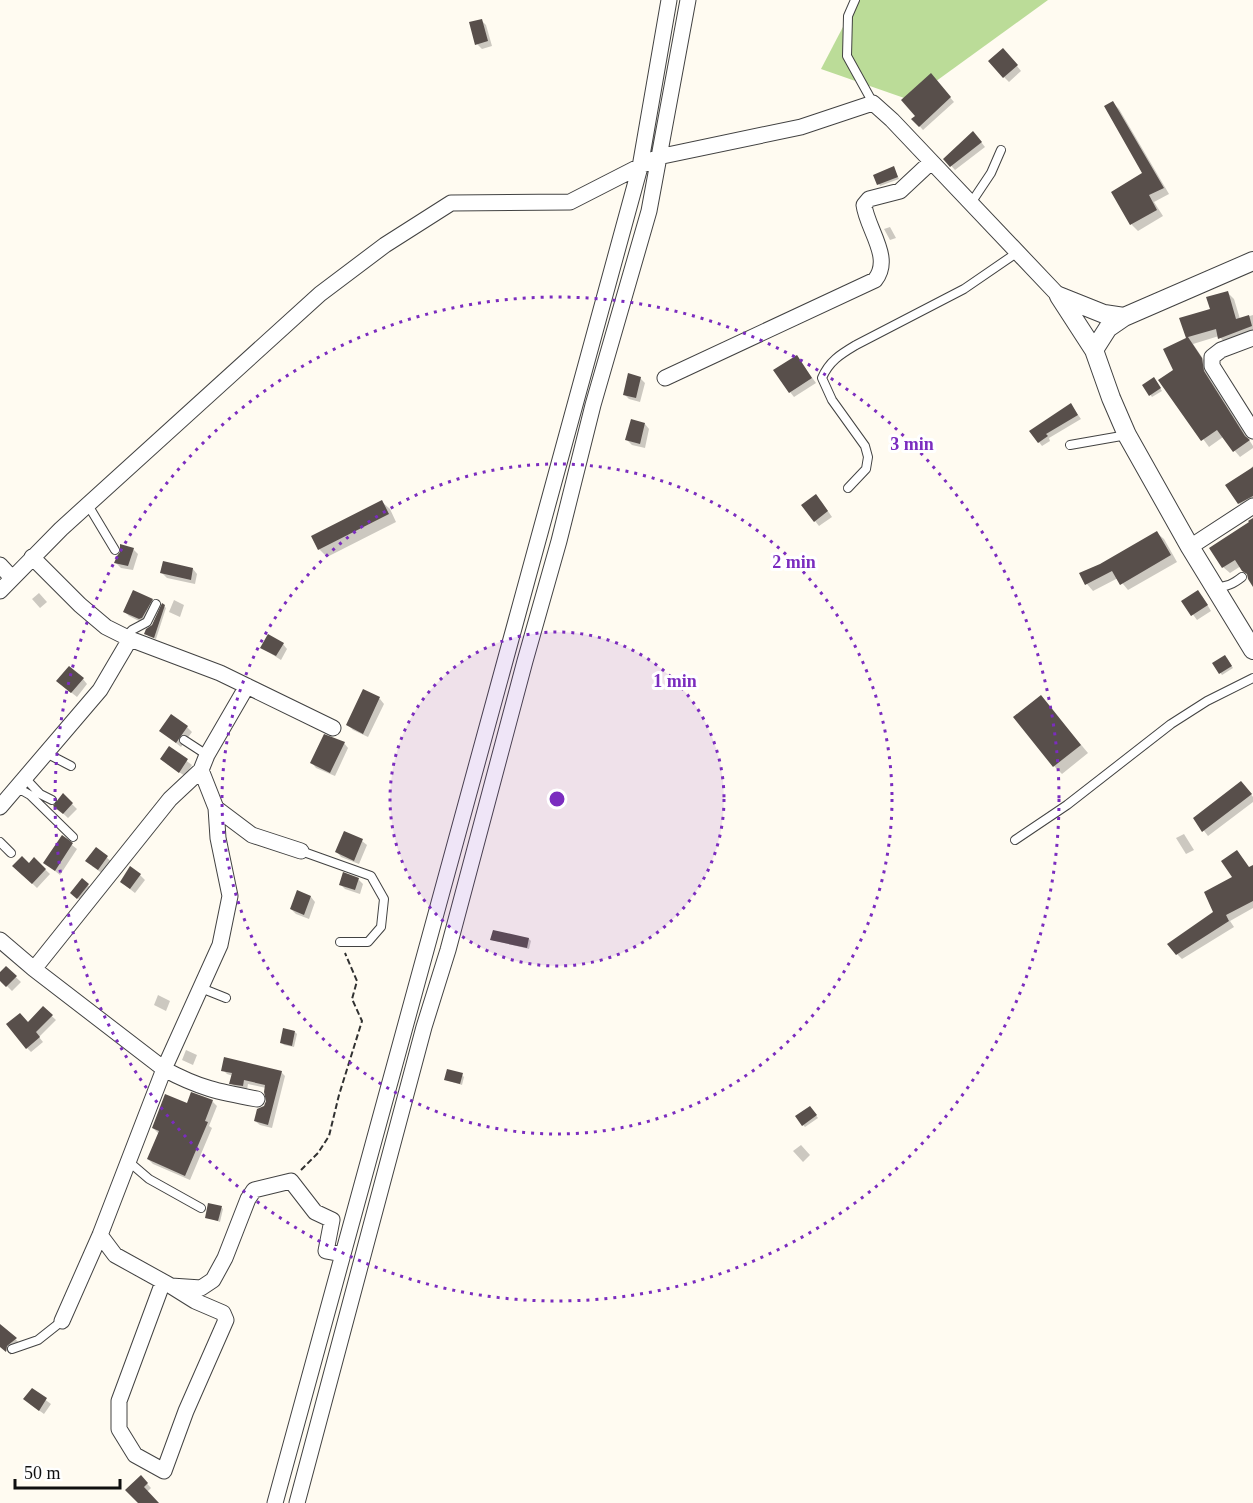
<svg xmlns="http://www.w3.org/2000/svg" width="1253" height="1503" font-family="'Times New Roman',serif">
  <rect width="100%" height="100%" fill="#fffbf1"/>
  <path fill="#bbdc98" d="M857 0H1048L910 100 821 69Z"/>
  <path fill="#0003" d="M481 20 486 25 492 46 482 49 477 44Z
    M1008 55 1021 71 1009 82 1004 77Z
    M934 79 954 102 923 130 913 119 917 116Z
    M1113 103 1119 109 1169 194 1154 202 1163 216 1138 231 1132 225 1113 192 1144 174Z
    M977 137 985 147 955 170 945 159Z
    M894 168 899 179 880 186 879 184Z
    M890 227 896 238 890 240 884 229Z
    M1228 293 1234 299 1240 319 1253 315V335L1226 344 1219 336 1193 344 1208 366 1210 379 1253 446V448L1240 457 1223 437 1209 447 1160 380 1175 370 1187 339 1181 319 1212 310Z
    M797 357 816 383 794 397 790 392Z
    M640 378 645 383 640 402 629 399 624 394Z
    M1156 381 1162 391 1152 397 1144 386Z
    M1074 409 1081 419 1049 438 1050 441 1042 446 1031 432Z
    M645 424 649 429 645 448 632 445 627 440Z
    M1253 466V501L1243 507 1239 503 1252 469 1251 468Z
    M821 501 832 517 819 526 815 521Z
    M382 502 390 509 396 522 327 557 319 549Z
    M1253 519V583L1241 566 1230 573 1223 567Z
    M1157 533 1164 539 1177 562 1128 590 1118 578 1093 591 1087 584 1081 574 1100 566Z
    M133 549 138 554 133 570 121 568 116 563Z
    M193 569 197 574 195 584 167 578 162 573Z
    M39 593 47 602 40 608 32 599Z
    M1202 596 1211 611 1197 620 1183 601Z
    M152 600 157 605 145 624 129 616 124 611Z
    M174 600 184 605 180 617 169 612Z
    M164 606 166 608 156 639 148 636Z
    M283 644 287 649 281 660 262 648Z
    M1227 658 1233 668 1222 675 1214 664Z
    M83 679 87 684 77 697 63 686Z
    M364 691 380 699 384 704 368 737 353 730 348 725Z
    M1041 697 1088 753 1062 774 1054 766Z
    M187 727 192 732 181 747 161 731Z
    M344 743 348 748 335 776 316 768 312 763Z
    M169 748 192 765 185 776 167 764Z
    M1246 788 1253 797V802L1208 836 1195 819Z
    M63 795 77 809 68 818 55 806Z
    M1184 834 1194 850 1186 854 1176 838Z
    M62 837 77 849 60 875 45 863Z
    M362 841 367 845 359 864 341 857 337 852Z
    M96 849 112 862 103 874 92 866Z
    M34 859 50 874 37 888 14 866 30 865Z
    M1253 866V908L1230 921 1234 927 1182 959 1177 954Z
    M140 875 145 880 135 893 126 886Z
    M358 879 363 884 360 894 345 889 341 885Z
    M82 880 90 887 80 900 72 893Z
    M311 897 315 902 309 919 296 914 291 909Z
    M529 939 531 941 529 949 492 940Z
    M6 968 21 982 12 991 0 979V974Z
    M158 995 170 1001 166 1011 154 1005Z
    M43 1008 56 1020 39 1037 43 1042 31 1052 27 1048 28 1023Z
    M295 1032 297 1034 294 1047 284 1045 282 1043Z
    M186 1050 197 1055 193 1065 182 1060Z
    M223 1070 281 1072 285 1076 272 1128 260 1125 255 1121 268 1102 266 1088 248 1084 247 1090 235 1087 231 1083 233 1076 227 1074Z
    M462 1075 464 1077 462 1085 446 1080Z
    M212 1101 217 1106 209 1126 212 1128 190 1180 153 1164 148 1159 159 1134 153 1128 188 1105Z
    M811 1109 818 1118 805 1127 803 1125Z
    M801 1145 810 1155 803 1162 793 1151Z
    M221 1207 223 1209 220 1222 206 1217Z
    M0 1326 21 1344 12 1350 11 1355 0 1345Z
    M32 1390 51 1404 44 1414 30 1404Z
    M141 1477 151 1488 147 1492 157 1503H140Z"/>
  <path fill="#584f4b" d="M482 19 488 41 475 45 469 22Z
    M1003 48 1018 65 1003 78 988 61Z
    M931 73 951 97 919 127 911 119 915 116 901 100Z
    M1113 101 1164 188 1149 195 1157 210 1130 225 1111 192 1142 173 1104 106Z
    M973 131 982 142 950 167 943 159Z
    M894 166 898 177 877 185 873 175Z
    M1228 291 1236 319 1249 315 1252 326 1218 339 1216 329 1188 337 1202 358 1204 371 1245 436 1250 440 1233 452 1217 430 1201 441 1158 380 1173 370 1163 349 1186 338 1179 318 1210 309 1206 297Z
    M797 355 812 378 789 393 773 370Z
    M628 373 641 377 636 398 623 395Z
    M1154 377 1161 388 1149 396 1142 385Z
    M1071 403 1078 415 1046 434 1048 436 1038 443 1029 431Z
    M631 419 645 423 640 444 625 440Z
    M1253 467V496L1238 504 1225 485Z
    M816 494 828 511 814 522 801 505Z
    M382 500 389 514 318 550 311 536Z
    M1253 518V587L1248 579 1247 574 1242 571 1235 560 1222 568 1209 548 1249 522 1248 521Z
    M1157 531 1171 555 1120 585 1112 571 1085 585 1079 573 1100 564Z
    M120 544 134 548 128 566 114 563 117 556 120 552Z
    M163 561 193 568 191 580 160 573Z
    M133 590 153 599 142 618 139 619 123 612Z
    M1198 590 1208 605 1191 616 1181 601Z
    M162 603 165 605 154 638 144 634 146 629 152 625Z
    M268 634 284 643 276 656 260 648Z
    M1225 655 1232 666 1219 674 1212 663Z
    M69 666 84 678 71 693 56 681Z
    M363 689 380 697 363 734 346 725Z
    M1041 695 1081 745 1053 767 1013 717Z
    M171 714 188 726 176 743 159 731Z
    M324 734 345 742 330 773 310 763Z
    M169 746 188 759 179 773 160 759Z
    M1241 781 1252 794 1202 832 1193 818Z
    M63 793 73 803 63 814 53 806Z
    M344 831 363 839 354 861 335 852Z
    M62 835 73 843 55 871 43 863Z
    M96 847 108 856 98 870 85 861Z
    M1237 850 1249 867 1253 865V901L1226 915 1229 921 1176 955 1167 944 1213 912 1204 892 1232 877 1221 861Z
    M22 856 29 863 34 857 46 869 32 884 12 866Z
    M130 866 141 874 130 889 120 882Z
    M343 872 359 878 355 890 339 885Z
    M82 878 89 884 77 899 70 893Z
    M297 890 311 896 304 915 290 909Z
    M493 930 529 938 527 948 490 940Z
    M6 966 17 976 6 987 0 981V972Z
    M43 1006 53 1015 36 1032 40 1037 26 1049 6 1024 20 1013 28 1022Z
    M283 1028 295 1031 292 1046 280 1043Z
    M224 1057 282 1071 268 1125 254 1121 257 1109 264 1106 266 1101 264 1092 265 1085 244 1080 243 1086 229 1084 232 1073 221 1071Z
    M447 1069 463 1073 460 1084 444 1080Z
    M191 1092 213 1100 205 1121 208 1122 185 1176 147 1159 159 1131 152 1128 165 1094 187 1103Z
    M810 1106 817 1115 802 1126 795 1116Z
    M208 1203 222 1206 218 1221 205 1218Z
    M0 1324 17 1338 7 1346 6 1352 0 1347Z
    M32 1388 47 1398 39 1411 23 1399Z
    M141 1475 148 1483 144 1487 159 1503H138L125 1490Z"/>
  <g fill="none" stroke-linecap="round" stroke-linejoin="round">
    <g stroke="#424242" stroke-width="10">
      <path id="service" d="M855 0 848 16 847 56 873 103
        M971 203 991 173 1001 150
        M1070 445 1127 435
        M848 488 866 469 868 457 865 446 832 400 822 378C829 361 841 354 856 345L964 289 1018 252
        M88 505 115 550
        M1215 587C1227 587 1233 584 1242 577
        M125 637 132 630 147 622 156 604
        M184 740 207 755
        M46 753 71 766
        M25 778 40 794 52 800
        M15 791H23L30 795 73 837
        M1015 840 1067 805 1171 724 1207 701 1253 678
        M0 842 11 853
        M301 851 371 876 384 899 381 927 368 942H340
        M201 988 226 998
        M128 1161 149 1179 201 1208
        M12 1349 38 1340 62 1321"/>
    </g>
    <g stroke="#424242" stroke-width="17">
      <path id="minor" d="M1253 338 1221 350 1212 357V366L1253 431
        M665 378 875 280C893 258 867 229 864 205L869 199 900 191 931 162
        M1190 547 1253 506
        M32 557 80 605 106 627 130 639 220 673 333 728
        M0 565 12 578
        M0 591 61 529 320 294 385 245 451 203 570 202 658 157 801 127 873 103 892 120 1059 296
        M201 770 216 808 218 838 230 896 220 945 164 1069C199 1088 219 1092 257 1099
        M0 807 100 690 130 639
        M216 808 252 835 301 851
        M0 940 34 969 170 799 201 770 207 755 247 686
        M34 969 164 1069 100 1235 62 1321
        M100 1235 115 1255 171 1286 201 1288 213 1280 225 1258 248 1199 254 1190 291 1181 315 1212 332 1220 326 1251 342 1254
        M163 1282 119 1401V1429L135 1455 164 1471 186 1411 226 1320 223 1313 195 1301 171 1286
        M275 1503 640 167 669 0
        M297 1503 424 1027 448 950 525 661 559 541 593 405 649 211 688 0"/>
    </g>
    <g stroke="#424242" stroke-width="20">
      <path id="tertiary" d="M1059 296 1094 350 1111 398 1127 435 1190 547 1253 650
        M1059 296 1104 314 1124 317
        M1094 350 1108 328 1124 317 1253 261"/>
    </g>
    <path stroke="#313131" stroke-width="2" stroke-dasharray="6 3" stroke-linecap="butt" d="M301 1170 318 1153 329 1136 339 1095 362 1021 352 999 357 981 345 953"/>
    <use href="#service" stroke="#fff" stroke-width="8"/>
    <use href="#minor" stroke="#fff" stroke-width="15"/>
    <use href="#tertiary" stroke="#fff" stroke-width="18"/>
  </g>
  <circle cx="557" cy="799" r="167" fill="#7b2cbf" fill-opacity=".12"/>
  <g fill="none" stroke="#7b2cbf" stroke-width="3" stroke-dasharray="3 6">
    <circle cx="557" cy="799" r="167"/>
    <circle cx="557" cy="799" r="335"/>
    <circle cx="557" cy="799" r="502"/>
  </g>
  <circle cx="557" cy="799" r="9" fill="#7b2cbf" stroke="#fff" stroke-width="3"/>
  <g font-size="18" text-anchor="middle" font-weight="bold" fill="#7b2cbf" stroke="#fff" stroke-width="6" stroke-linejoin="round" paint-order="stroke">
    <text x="912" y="450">3 min</text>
    <text x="794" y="568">2 min</text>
    <text x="675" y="687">1 min</text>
  </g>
  <path d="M15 1479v9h105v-9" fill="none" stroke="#0f0f0f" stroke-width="3"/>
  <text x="24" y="1479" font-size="18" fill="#0f0f0f" stroke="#ffffff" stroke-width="4.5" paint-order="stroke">50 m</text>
</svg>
